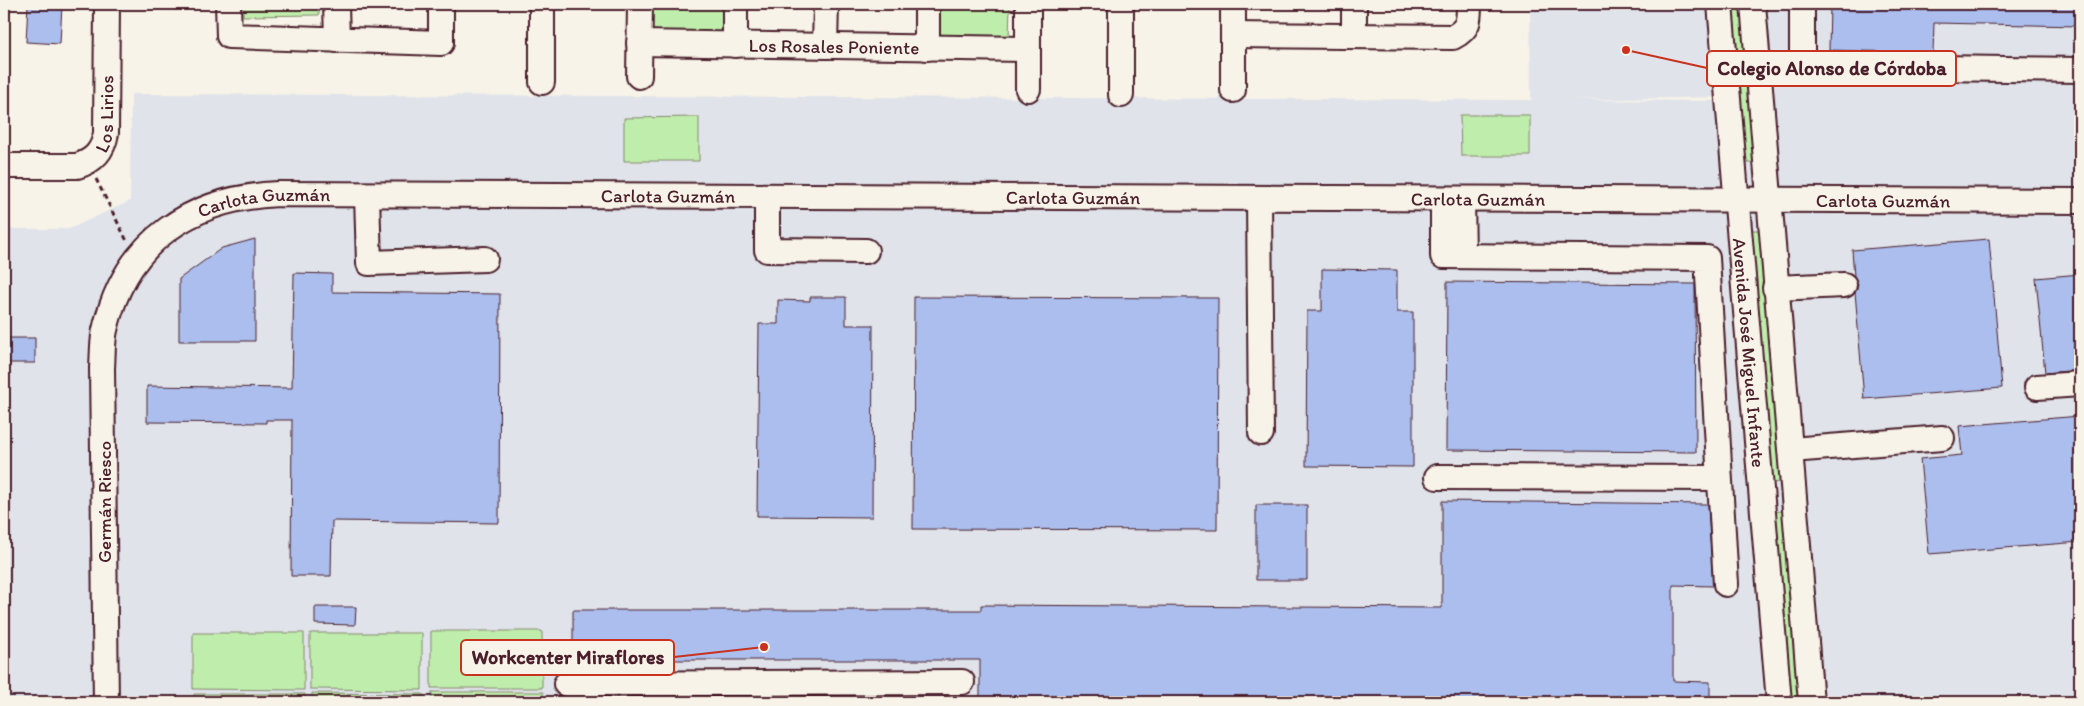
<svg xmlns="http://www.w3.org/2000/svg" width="2084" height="706" font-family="Itim,sans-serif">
  <rect width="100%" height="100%" fill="#f7f3e8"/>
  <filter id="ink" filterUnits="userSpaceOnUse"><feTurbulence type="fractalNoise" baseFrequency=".02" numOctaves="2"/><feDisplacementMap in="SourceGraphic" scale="10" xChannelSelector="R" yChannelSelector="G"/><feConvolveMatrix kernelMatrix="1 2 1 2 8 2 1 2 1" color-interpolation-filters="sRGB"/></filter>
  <g filter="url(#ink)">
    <path fill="#e0e3ea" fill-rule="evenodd" d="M1530 4H2080V702H4V229H69L130 201 131 94 1531 100ZM1725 97 1726 101 1569 100Z"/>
    <path fill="#bfeeac" stroke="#84866c" d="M243 4H319V15L243 16Z
      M647 4H727L728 37 647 36Z
      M938 4H1010L1009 39 937 37Z
      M1728 4H1745L1757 158 1751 163H1744Z
      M1460 115H1530V156H1461Z
      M699 117V161H624V118Z
      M1751 230H1759L1763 234 1784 482 1767 483Z
      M1786 510 1802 702H1787L1771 513Z
      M431 631H542V688H431Z
      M193 633H304V690L193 689Z
      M310 633H422V690L310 689Z
      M432 692H543V702H432Z
      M312 693 423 694V702H312Z
      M194 694H305V702H194Z"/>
    <path fill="#abbeed" stroke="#4a1f2b" d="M28 4H62L60 44 26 42Z
      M1830 4H2080V26L1934 23 1933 53 1829 50Z
      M255 239V341H179V279L222 248Z
      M1989 239 2002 388 1864 399 1855 292 1858 284 1854 276 1852 250Z
      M1322 269 1397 270V312H1413V467L1306 466 1307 311H1322Z
      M294 273 332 274V292L500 294 499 523 332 521 331 576H291L292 420H266V423L147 422V386L292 388Z
      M2080 274V370L2045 373 2036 278Z
      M1447 282 1695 284 1696 452 1446 450Z
      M810 297H846V325H873L872 517 757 516 759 324H778V300L810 301Z
      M914 297 1218 298 1217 530 913 529Z
      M4 338H35V363H4Z
      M2080 416V542L1929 554 1920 459 1962 455 1959 426Z
      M1442 501 1708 504 1713 586 1673 585V681L1710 682V702H980V660H573V610H981V605L1442 608Z
      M1256 505H1307V580H1256Z
      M315 607H356L355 625 315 624Z"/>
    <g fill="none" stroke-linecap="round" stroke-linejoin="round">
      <g stroke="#4a1f2b" stroke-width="28">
        <g id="minor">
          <path d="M228 4 229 36 441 43V4"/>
          <path d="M336 4 337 40"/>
          <path d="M542 4V82"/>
          <path d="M735 4V45"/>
          <path d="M1028 4V89"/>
          <path d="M1121 4V95"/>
          <path d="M1354 4V36"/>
          <path id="s1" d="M1720 4 1779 702"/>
          <path d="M1753 4 1811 702"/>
          <path d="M1802 4V66L2080 70"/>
          <path d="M1233 35 1453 37C1469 29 1469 20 1469 4"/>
          <path id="s2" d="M639 43 1028 49"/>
          <path d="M825 46 826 4"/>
          <path d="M927 48V4"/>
          <path d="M639 76 640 4"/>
          <path d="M1233 90V4"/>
          <path id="s3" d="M4 166H77C94 161 103 151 106 133L107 4"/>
          <path d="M367 195 369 263 485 259"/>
          <path d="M767 196V250L866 251"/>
          <path d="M1259 198 1261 433"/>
          <path d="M1443 199V256L1707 258 1726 584"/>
          <path d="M1462 199 1463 256"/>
          <path d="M1775 288 1844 285"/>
          <path d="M2037 387 2080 384"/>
          <path d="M1791 450 1942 438"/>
          <path d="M1437 477 1719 478"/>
          <path d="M566 684 962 682"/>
          <path id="s4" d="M106 702 102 368C103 354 102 339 106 326 127 240 192 198 278 194L2080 201"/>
        </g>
      </g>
      <path stroke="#4a1f2b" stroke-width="3" stroke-dasharray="5 4" stroke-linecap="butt" d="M96 179 127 241"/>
      <use href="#minor" stroke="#f7f3e8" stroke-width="24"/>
    </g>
  </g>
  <g text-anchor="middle" stroke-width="4" stroke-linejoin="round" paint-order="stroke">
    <g font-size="19" fill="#4a1f2b" stroke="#f7f3e8">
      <text dy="7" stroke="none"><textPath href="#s2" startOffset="195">Los Rosales Poniente</textPath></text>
      <text dy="7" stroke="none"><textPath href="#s3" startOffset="139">Los Lirios</textPath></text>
      <text dy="7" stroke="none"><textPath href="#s4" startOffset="1001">Carlota Guzmán</textPath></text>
      <text dy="7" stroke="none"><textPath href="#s4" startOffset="1406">Carlota Guzmán</textPath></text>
      <text dy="7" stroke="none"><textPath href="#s4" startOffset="1811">Carlota Guzmán</textPath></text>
      <text dy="7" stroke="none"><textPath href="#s4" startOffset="2216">Carlota Guzmán</textPath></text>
      <text dy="7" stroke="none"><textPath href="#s4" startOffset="596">Carlota Guzmán</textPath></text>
      <text dy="7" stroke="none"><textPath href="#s1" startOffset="350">Avenida José Miguel Infante</textPath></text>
      <text transform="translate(104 502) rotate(-90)" y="7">Germán Riesco</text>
    </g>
  </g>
  <path fill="none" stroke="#c8321e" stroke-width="2" d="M1626 50L1707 68M764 647L674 657"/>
  <g fill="#c8321e" stroke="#f7f3e8" stroke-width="2">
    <circle cx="1626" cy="50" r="5"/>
    <circle cx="764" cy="647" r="5"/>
  </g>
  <g fill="#f7f3e8" stroke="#c8321e" stroke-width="2">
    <rect x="1707" y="51" width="249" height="35" rx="5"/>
    <rect x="461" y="640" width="213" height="35" rx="5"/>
  </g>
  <g font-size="20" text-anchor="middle" font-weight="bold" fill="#4a1f2b">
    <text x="1832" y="75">Colegio Alonso de Córdoba</text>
    <text x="568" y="664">Workcenter Miraflores</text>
  </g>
  <rect width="2084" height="706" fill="none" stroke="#f7f3e8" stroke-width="20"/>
  <rect x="10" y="10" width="2064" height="686" fill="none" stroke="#4a1f2b" stroke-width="2" filter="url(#ink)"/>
</svg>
